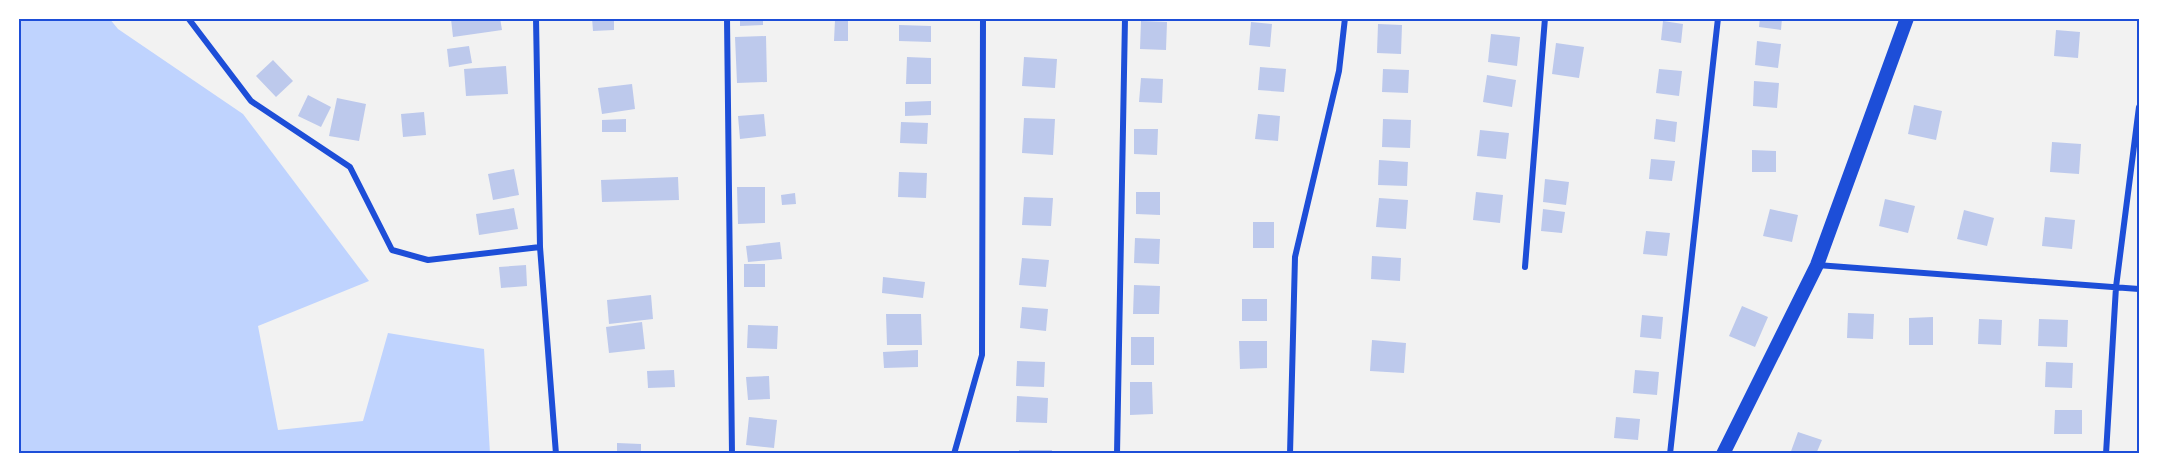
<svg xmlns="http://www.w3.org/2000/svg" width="2157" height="472" font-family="Lato,sans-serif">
  <rect width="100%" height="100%" fill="#f2f2f2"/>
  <path fill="#bfd3fe" d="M18 18H109L118 29 243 114 369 281 258 326 278 430 363 421 388 333 484 349 490 454H18Z"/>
  <path fill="#bdc9ec" d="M461 18H500L502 30 453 37 451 19Z
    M592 18H614V30L593 31Z
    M740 18H763V25L740 26Z
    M1760 18H1782L1781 30 1759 27Z
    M835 20H848V41H834Z
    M1141 21 1167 22 1166 50 1140 49Z
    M1663 21 1683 24 1681 43 1661 40Z
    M1251 22 1272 24 1270 47 1249 45Z
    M1378 24 1402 25 1401 54 1377 53Z
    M899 25 931 26V42L899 41Z
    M2056 30 2080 32 2078 58 2054 56Z
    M1491 34 1520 37 1517 66 1488 62Z
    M766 36 767 82 737 83 735 37Z
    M1757 41 1781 44 1778 68 1755 65Z
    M1556 43 1584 47 1579 78 1552 74Z
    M469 46 472 63 449 67 447 49Z
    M907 57 931 58V84H906Z
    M1024 57 1057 59 1055 88 1022 86Z
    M273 60 293 81 276 97 256 76Z
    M506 66 508 94 466 96 464 69Z
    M1260 67 1286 69 1284 92 1258 90Z
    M1383 69 1409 70 1408 93 1382 92Z
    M1659 69 1682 71 1679 96 1656 93Z
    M1487 75 1516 80 1512 107 1483 102Z
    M1141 78 1163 79 1162 103 1139 102Z
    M1754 81 1779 83 1777 108 1753 106Z
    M632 84 635 109 602 114 598 88Z
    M308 95 331 107 321 127 298 116Z
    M337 98 366 104 359 141 329 136Z
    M931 101V115L905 116V102Z
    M1914 105 1942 111 1936 140 1908 134Z
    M424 112 426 135 403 137 401 114Z
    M764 114 766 136 740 139 738 116Z
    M1258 114 1280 116 1278 141 1255 139Z
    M1024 118 1055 119 1053 155 1022 153Z
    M626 119V132H602V120Z
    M1383 119 1411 120 1410 148 1382 147Z
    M1656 119 1677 122 1675 142 1654 139Z
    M901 122 928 123 927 144 900 143Z
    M1134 129H1158L1157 155 1134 154Z
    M1480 130 1509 133 1506 159 1477 156Z
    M2052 142 2081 144 2079 174 2050 172Z
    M1752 150 1776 151V172H1752Z
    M1651 159 1675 161 1672 181 1649 179Z
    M1379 160 1408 162 1407 186 1378 185Z
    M514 169 519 195 493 200 488 174Z
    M899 172 927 173 926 198 898 197Z
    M678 177 679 200 602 202 601 180Z
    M1545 179 1569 182 1566 205 1543 202Z
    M737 187H765V223L738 224Z
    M1136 192H1160V215L1136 214Z
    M1476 192 1503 195 1500 223 1473 220Z
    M795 193 796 204 782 205 781 195Z
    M1024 197 1053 198 1051 226 1022 225Z
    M1379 198 1408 200 1406 229 1376 227Z
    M1885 199 1915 206 1908 233 1879 226Z
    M514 208 518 229 479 235 476 214Z
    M1543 209 1565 212 1562 233 1541 231Z
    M1770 209 1798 215 1792 242 1763 236Z
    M1964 210 1994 218 1987 246 1957 239Z
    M2045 217 2075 220 2072 249 2042 246Z
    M1253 222H1274V248H1253Z
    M1646 231 1670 233 1667 256 1643 254Z
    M1135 238 1160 239 1159 264 1134 263Z
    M780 242 782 259 748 262 746 246Z
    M1372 256 1401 258 1400 281 1371 279Z
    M1022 258 1049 260 1046 287 1019 285Z
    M744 264H765V287H744Z
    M526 265 527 286 501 288 499 267Z
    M883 277 925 282 923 298 882 293Z
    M1134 285 1160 286 1159 314H1133Z
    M651 295 653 319 609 324 607 300Z
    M1242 299H1267V321H1242Z
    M1742 306 1768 317 1755 347 1729 336Z
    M1022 307 1048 309 1046 331 1020 328Z
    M1848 313 1874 314 1873 339 1847 338Z
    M886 314H921L922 345H887Z
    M1642 315 1663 317 1661 339 1640 337Z
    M1933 317V345H1909V318Z
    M1979 319 2002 320 2001 345 1978 344Z
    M2039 319 2068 320 2067 347 2038 346Z
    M642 322 645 349 609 353 606 327Z
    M748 325 778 326 777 349 747 348Z
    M1131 337H1154V365H1131Z
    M1372 340 1406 343 1404 373 1370 371Z
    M1239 341H1267V368L1240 369Z
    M918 350V367L884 368 883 352Z
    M1017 361 1045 362 1044 387 1016 386Z
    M2046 362 2073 363 2072 388 2045 387Z
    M674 370 675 387 648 388 647 371Z
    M1635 370 1659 372 1657 395 1633 393Z
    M769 376 770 399 748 400 746 377Z
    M1130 382H1152L1153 414 1130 415Z
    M1017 396 1048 398 1047 423 1016 422Z
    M2055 410H2082V434H2054Z
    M749 417 777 420 774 448 746 445Z
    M1616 417 1640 419 1638 440 1614 438Z
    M1798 432 1822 440 1816 454H1790Z
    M617 443 641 444V454H617Z
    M1019 450H1052V454H1019Z"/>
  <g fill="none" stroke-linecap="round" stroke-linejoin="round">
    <path stroke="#1d4ed8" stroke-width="6" d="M188 18 251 101 350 167 392 250 428 260 540 247
      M536 18 540 247 556 454
      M727 18 732 454
      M1817 265 2139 289
      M1525 267 1545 18
      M954 454 982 355 983 18
      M1117 454 1125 18
      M1290 454 1295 257 1339 71 1345 18
      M1670 454 1718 18
      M2106 454 2116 287 2139 107"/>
    <path stroke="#1d4ed8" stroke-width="14" d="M1723 454 1817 265 1907 18"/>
  </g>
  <rect width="2157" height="472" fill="none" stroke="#ffffff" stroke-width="39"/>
  <rect x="20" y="20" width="2118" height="432" fill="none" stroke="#1d4ed8" stroke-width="2"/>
</svg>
